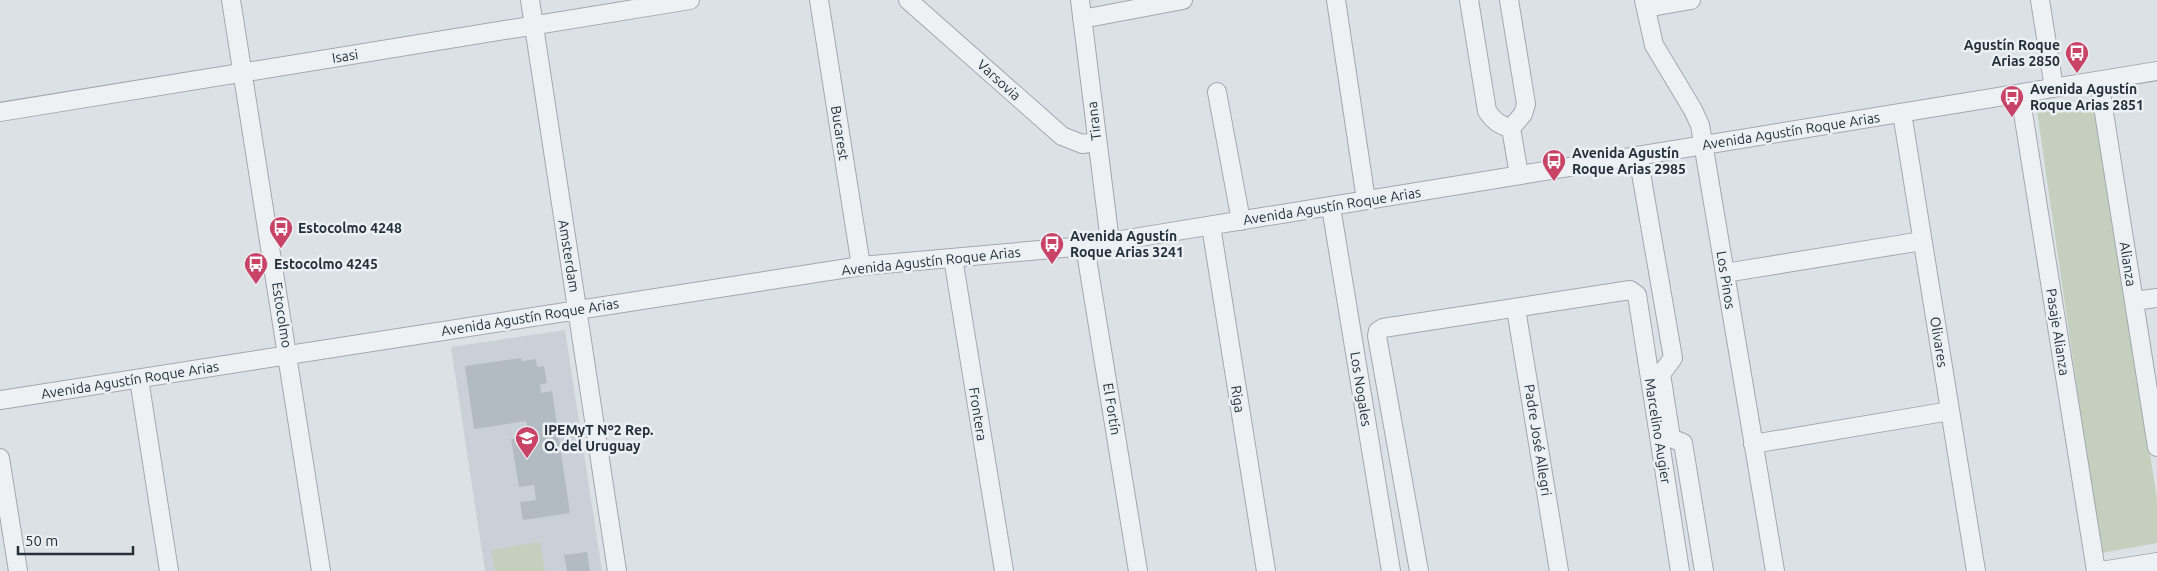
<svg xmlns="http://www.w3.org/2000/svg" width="2157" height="571" font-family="Ubuntu,sans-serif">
  <rect width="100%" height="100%" fill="#dce1e6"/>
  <path fill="#cad0d7" d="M565 330 602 571H485L451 347Z"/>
  <path fill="#c4cfbd" d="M2097 104 2157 500V543L2101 553 2037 111Z
    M540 542 545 571H495L491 550Z"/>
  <path fill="#b3bbc2" d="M521 358 522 361 536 359 537 367 544 366 547 383 540 385 541 393 552 391 570 513 523 520 520 502 536 500 534 485 519 487 511 439 529 437 526 421 474 429 465 366Z
    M587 552 590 571H567L564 555Z"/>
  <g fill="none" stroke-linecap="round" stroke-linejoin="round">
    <g stroke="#a2a8af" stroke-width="20">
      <path id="minor" d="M231 0 321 571
        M530 0 617 571
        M819 0 861 266
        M908 0 1062 136 1082 144 1097 142
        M1080 0 1110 242
        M1336 0 1366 200
        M1469 0 1487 111C1494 121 1499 125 1511 128
        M1509 0 1526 104 1523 114 1511 128
        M1644 0 1654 45 1693 110 1700 125 1775 571
        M2040 0 2054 88
        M1646 8 1691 0
        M1082 19 1183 0
        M2099 81 2157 447
        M1217 92 1241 221
        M2020 94 2096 571
        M0 112 690 0
        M1902 113 1976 571
        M1511 128 1519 175
        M1638 156 1673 358 1661 374 1671 438 1683 443 1704 571
        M1331 207 1391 571
        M1211 226 1266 571
        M1085 246 1138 571
        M953 258 1004 571
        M1725 273 1922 241
        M2134 301 2157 298
        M1516 309 1559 571
        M139 379 169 571
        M0 400 861 266 1085 246 2157 71
        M1753 444 1950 411
        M0 458 18 571
        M1419 571 1377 336 1378 331 1383 328 1630 290 1637 295 1680 571
        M2101 571 2157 562"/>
    </g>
    <use href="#minor" stroke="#eef1f4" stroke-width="18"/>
  </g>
  <defs>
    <g id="bus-pin" transform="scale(1.25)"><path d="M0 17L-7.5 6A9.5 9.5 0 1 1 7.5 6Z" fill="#c94367" stroke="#ebf0f4"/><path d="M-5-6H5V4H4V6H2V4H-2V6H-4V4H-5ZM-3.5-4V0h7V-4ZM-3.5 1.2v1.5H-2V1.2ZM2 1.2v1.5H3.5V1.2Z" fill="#fff"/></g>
    <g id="school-pin" transform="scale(1.25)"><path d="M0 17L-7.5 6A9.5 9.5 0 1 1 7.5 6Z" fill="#c94367" stroke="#ebf0f4"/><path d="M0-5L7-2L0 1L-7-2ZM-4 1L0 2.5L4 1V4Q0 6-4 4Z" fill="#fff"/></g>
  </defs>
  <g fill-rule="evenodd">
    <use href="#bus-pin" x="2077" y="53"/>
    <use href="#bus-pin" x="2012" y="97"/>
    <use href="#bus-pin" x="1554" y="161"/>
    <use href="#bus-pin" x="281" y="228"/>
    <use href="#bus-pin" x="1052" y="244"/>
    <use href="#bus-pin" x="256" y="264"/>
    <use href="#school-pin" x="527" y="438"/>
  </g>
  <g text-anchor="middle" stroke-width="5" stroke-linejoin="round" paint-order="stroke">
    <g font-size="14" font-weight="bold" fill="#26303b" stroke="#ebf0f4" text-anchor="start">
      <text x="2060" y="50" text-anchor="end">Agustín Roque<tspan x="2060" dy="16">Arias 2850</tspan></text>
      <text x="2030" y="94">Avenida Agustín<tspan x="2030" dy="16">Roque Arias 2851</tspan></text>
      <text x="1572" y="158">Avenida Agustín<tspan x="1572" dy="16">Roque Arias 2985</tspan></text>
      <text x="298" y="233">Estocolmo 4248</text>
      <text x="1070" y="241">Avenida Agustín<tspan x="1070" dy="16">Roque Arias 3241</tspan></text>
      <text x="274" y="269">Estocolmo 4245</text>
      <text x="544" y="435">IPEMyT Nº2 Rep.<tspan x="544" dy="16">O. del Uruguay</tspan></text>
    </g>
    <g font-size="14" fill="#26303b" stroke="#ebf0f4">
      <text transform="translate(345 56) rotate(-9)" y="5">Isasi</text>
      <text transform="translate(999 80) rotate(42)" y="5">Varsovia</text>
      <text transform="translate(1094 121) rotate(-97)" y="5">Tirana</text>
      <text transform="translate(1791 131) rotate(-9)" y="5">Avenida Agustín Roque Arias</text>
      <text transform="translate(840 133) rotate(81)" y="5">Bucarest</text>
      <text transform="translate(1332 206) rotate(-9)" y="5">Avenida Agustín Roque Arias</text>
      <text transform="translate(569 256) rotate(81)" y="5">Amsterdam</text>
      <text transform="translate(931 261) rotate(-6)" y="5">Avenida Agustín Roque Arias</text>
      <text transform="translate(2128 264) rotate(81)" y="5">Alianza</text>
      <text transform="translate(1726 280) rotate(81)" y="5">Los Pinos</text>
      <text transform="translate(282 315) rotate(81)" y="5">Estocolmo</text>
      <text transform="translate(530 317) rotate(-9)" y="5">Avenida Agustín Roque Arias</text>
      <text transform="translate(2058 332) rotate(81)" y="5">Pasaje Alianza</text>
      <text transform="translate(1939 342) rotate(81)" y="5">Olivares</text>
      <text transform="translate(130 380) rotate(-9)" y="5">Avenida Agustín Roque Arias</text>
      <text transform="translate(1361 389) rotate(81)" y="5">Los Nogales</text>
      <text transform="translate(1238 399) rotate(81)" y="5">Riga</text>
      <text transform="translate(1112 409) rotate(81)" y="5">El Fortín</text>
      <text transform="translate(978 414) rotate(81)" y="5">Frontera</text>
      <text transform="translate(1658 431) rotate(81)" y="5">Marcelino Augier</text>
      <text transform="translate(1538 440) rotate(81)" y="5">Padre José Allegri</text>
    </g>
  </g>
  <path d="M18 546v8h115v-8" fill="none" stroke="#26303b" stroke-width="2.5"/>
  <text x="25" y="546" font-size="15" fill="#26303b" stroke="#ebf0f4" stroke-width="4" paint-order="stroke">50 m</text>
</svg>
